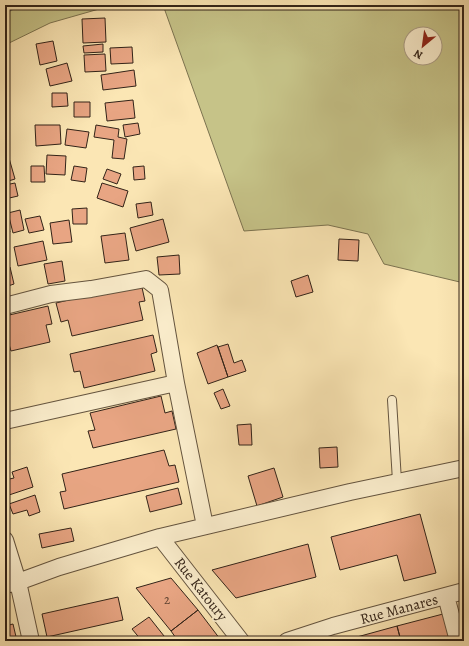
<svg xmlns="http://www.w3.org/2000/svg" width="469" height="646" font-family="Alegreya,serif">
  <rect width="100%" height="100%" fill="#fbe6b4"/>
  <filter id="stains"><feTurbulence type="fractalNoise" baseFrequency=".005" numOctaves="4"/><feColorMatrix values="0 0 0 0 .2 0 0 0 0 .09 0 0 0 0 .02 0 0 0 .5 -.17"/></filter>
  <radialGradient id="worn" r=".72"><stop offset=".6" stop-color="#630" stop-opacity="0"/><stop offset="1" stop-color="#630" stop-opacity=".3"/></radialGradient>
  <path fill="#c6c388" stroke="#7c7350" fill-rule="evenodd" d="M5 5H113L50 23 5 45Z
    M163 5H464V283L384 264 368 234 328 225 244 231ZM411 34H435V58H411Z"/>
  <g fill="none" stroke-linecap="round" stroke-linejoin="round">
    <path stroke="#757f77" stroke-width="4" d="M5 12 18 5"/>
  </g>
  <path fill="#e8a583" stroke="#322318" d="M105 18 106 42 83 43 82 19Z
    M53 41 57 61 40 65 36 44Z
    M103 44V52L84 53 83 46Z
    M132 47 133 63 111 64 110 48Z
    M105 54 106 71 85 72 84 55Z
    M67 63 72 81 50 86 46 69Z
    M134 70 136 86 103 90 101 75Z
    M52 93H67L68 106 52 107Z
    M133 100 135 118 107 121 105 103Z
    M74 102H90V117H74Z
    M138 123 140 134 125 137 123 125Z
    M35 125H60L61 144 36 146Z
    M96 125 119 129 118 137 127 139 124 159 112 158 114 140 94 137Z
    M67 129 89 132 86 148 65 145Z
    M47 155 66 156 65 175 46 174Z
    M9 158 15 179 5 182V159Z
    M31 166H44L45 182H31Z
    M74 166 87 168 85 182 71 180Z
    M144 166 145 179 134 180 133 167Z
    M107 169 121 174 117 184 103 179Z
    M15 183 18 196 5 199V185Z
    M102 183 128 191 123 207 97 198Z
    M151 202 153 215 138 218 136 204Z
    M87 208V224H73L72 209Z
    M20 210 24 230 13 233 8 213Z
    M40 216 44 230 29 233 25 219Z
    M5 218 10 232 5 233Z
    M163 219 169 242 136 251 130 228Z
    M69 220 72 242 53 244 50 223Z
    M125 233 129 260 105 263 101 236Z
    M339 239 359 240 358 261 338 260Z
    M43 241 47 260 18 266 14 247Z
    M179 255 180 274 159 275 157 257Z
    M62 261 65 281 48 284 44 264Z
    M10 267 14 284 5 287V268Z
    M308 275 313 292 296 297 291 281Z
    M141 283 145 301 139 302 143 320 72 336 68 320 61 322 56 303Z
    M48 306 52 324 46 325 50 342 11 351 6 334H5V316Z
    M153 335 157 352 151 354 155 371 84 388 80 371 74 372 70 354Z
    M228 344 234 363 242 360 246 371 228 377 218 347Z
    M217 345 228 377 208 384 197 353Z
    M223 389 230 406 221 409 214 393Z
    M161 396 165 413 172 411 176 429 93 448 88 431 95 430 90 413Z
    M251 424 252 445H239L237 425Z
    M337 447 338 467 320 468 319 448Z
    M164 450 169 466 175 465 179 482 64 509 60 492 66 491 62 474Z
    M27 467 33 487 9 495 5 480 14 478 12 472Z
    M274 468 283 497 257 506 248 476Z
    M178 488 182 504 150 512 146 496Z
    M35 495 40 512 29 516 27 510 13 514 9 504Z
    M420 514 436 573 404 581 397 555 340 570 331 537Z
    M71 528 74 541 42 548 39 534Z
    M308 544 316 577 236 598 212 570Z
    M171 578 198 610 171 631 136 588Z
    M118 597 123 620 47 637 42 614Z
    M198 610 220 639 218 641H178L171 631Z
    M443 614 451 641H401L397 626Z
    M149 617 168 641H142L132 629Z
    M13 624 17 641H5V626Z
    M397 626 401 641 346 640Z"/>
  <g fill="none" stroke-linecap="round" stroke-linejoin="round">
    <g stroke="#64543f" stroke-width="10">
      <path id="lane" d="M392 400 397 481"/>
    </g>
    <g stroke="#64543f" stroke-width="18">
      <path id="street" d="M5 306 51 294 91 289 146 279 160 290 176 383 205 526
        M5 421 176 383
        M160 537 241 641
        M5 540 18 582 31 641
        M5 585 18 582 59 567 160 537 350 492 464 468
        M446 596 458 641
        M287 641 333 626 464 591"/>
    </g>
    <use href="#lane" stroke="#fcefce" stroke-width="8"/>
    <use href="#street" stroke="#fcefce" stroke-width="16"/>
  </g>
  <g text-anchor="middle" stroke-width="3.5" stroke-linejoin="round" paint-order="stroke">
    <g font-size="13" fill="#604433">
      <text x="167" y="604">2</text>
    </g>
    <g font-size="15" fill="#322318" stroke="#fcefce">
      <text transform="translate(201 589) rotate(52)" y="5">Rue Katoury</text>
      <text transform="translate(399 609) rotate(-15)" y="5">Rue Manares</text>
    </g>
  </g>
  <rect width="469" height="646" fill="none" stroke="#fbe6b4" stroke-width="20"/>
  <rect x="6" y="6" width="457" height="634" fill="none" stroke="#322318" stroke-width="2"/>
  <rect x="10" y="10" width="449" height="626" fill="none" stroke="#322318"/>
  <g transform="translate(423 46) rotate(209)"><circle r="19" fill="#fcefce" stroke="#ab9d85"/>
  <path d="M0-3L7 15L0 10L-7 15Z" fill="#8f2418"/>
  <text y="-6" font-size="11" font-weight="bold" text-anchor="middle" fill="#322318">N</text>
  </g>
  <rect width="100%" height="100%" filter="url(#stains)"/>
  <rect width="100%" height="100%" fill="url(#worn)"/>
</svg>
